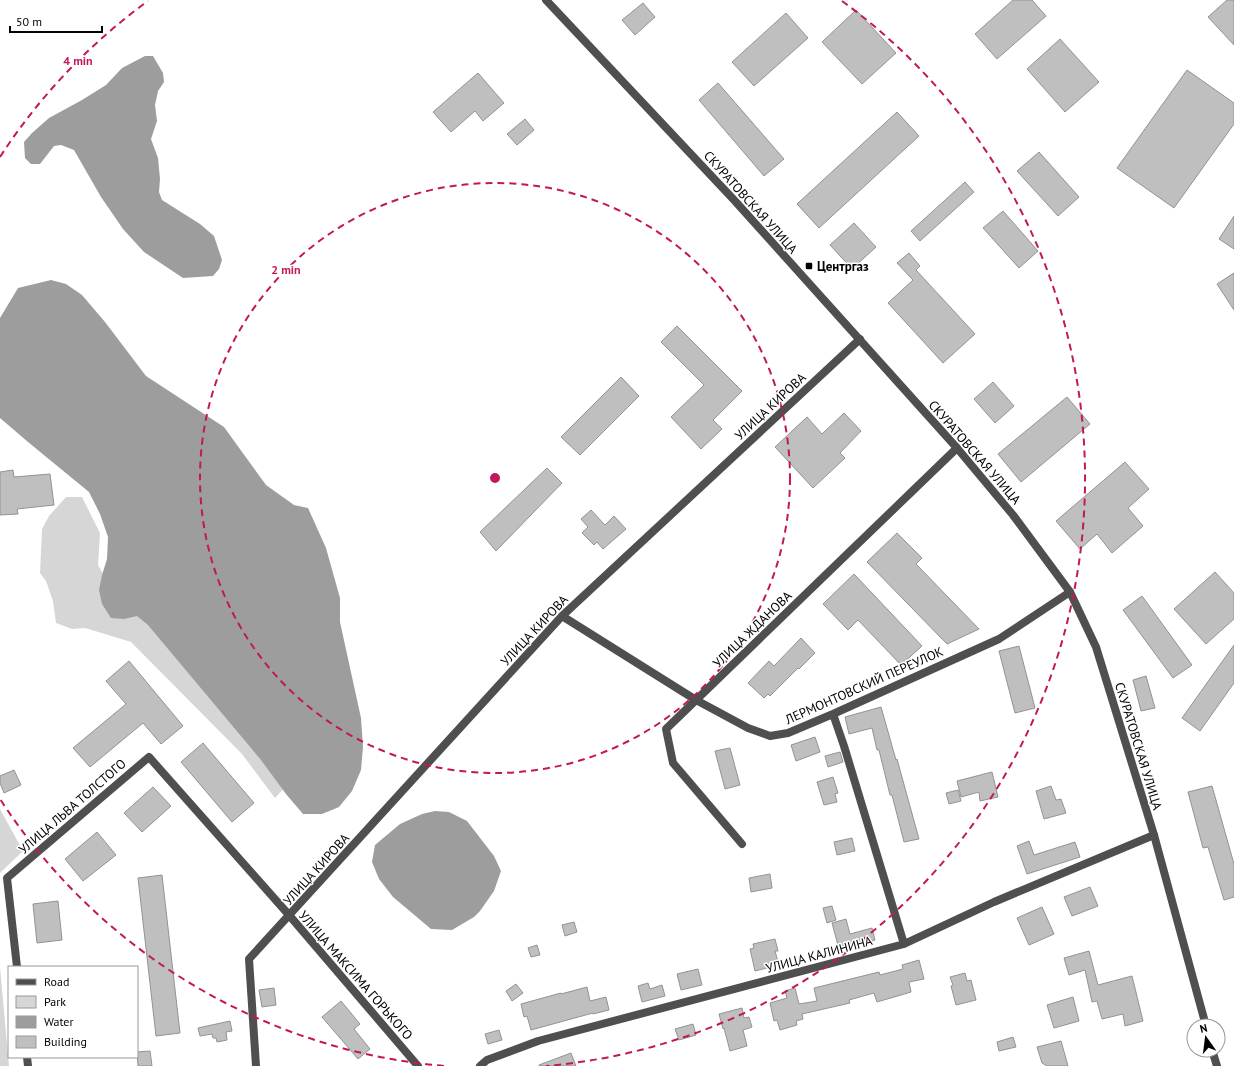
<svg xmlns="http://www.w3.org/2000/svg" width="1234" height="1066" font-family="'PT Sans',sans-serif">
  <rect width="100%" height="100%" fill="#fff"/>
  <path fill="#d6d6d6" d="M66 497H82L100 533 98 565 108 583 132 592 287 785 275 798 242 754 131 642 85 628 72 629 56 623 53 601 46 581 40 573 42 529 49 516Z
    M0 809 23 851 0 873Z
    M0 967 9 1066H0Z"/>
  <path fill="#9d9d9d" d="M145 56H153L163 73 164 82 158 91 155 105 157 121 151 139 158 158 160 179 159 192 162 200 200 224 214 236 222 260 219 269 213 276 183 278 144 252 123 229 101 197 74 150 61 145 54 146 40 164H31L25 158 24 142 32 133 49 118 82 100 106 85 122 68Z
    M51 280 66 284 82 295 105 322 146 376 224 427 266 485 294 505 308 508 326 548 340 598V622L361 718 363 747 361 770 352 791 339 807 322 814H303L286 794 261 760 148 625 137 616 124 619 111 618 102 604 99 590 102 575 107 559 108 537 100 514 89 492 28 442 0 418V318L18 288Z
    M435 811 449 812 467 821 494 856 501 871 494 891 480 911 474 917 452 930 431 929 393 897 379 879 372 862 375 845 400 824 422 814Z"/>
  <path fill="#bfbfbf" stroke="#939393" d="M1013 0H1032L1046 16 997 59 975 34Z
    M1227 0H1234V45L1208 17Z
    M643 3 655 17 635 35 622 20Z
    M856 10 896 53 862 84 822 42Z
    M786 13 808 38 754 86 732 62Z
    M1060 39 1099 82 1065 112 1027 69Z
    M1187 70 1234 103V124L1174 208 1117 168Z
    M478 73 504 103 483 121 475 111 451 132 433 112Z
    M718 83 784 159 764 176 699 100Z
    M897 112 919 136 819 228 797 204Z
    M525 119 534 130 517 145 507 134Z
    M1039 152 1079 197 1058 216 1017 171Z
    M965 182 974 192 920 241 911 231Z
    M1003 211 1038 251 1019 268 983 228Z
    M1234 216V249L1219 239Z
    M854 223 876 247 852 269 830 245Z
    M909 253 920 266 916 270 975 334 943 363 888 303 913 280 897 263Z
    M1234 273V310L1217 284Z
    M677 326 742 391 713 420 722 429 701 449 671 417 704 385 661 342Z
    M621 377 639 396 580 455 561 437Z
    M993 382 1014 406 995 423 974 399Z
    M1067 397 1090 424 1021 482 998 454Z
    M844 413 861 431 840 453 845 458 813 488 775 447 807 417 822 434Z
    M1125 462 1149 489 1128 508 1143 526 1112 553 1097 534 1080 549 1056 521Z
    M547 468 562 483 496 551 480 532Z
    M13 470 14 477 50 474 54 505 17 509 18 514 0 515V472Z
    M591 510 605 525 614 516 626 529 603 549 597 542 594 545 582 533 588 527 581 519Z
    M897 533 922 558 916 564 979 629 947 644 867 562Z
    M1215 572 1234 593V619L1206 644 1174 609Z
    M854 574 922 646 901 665 858 620 848 630 823 604Z
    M1142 596 1192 665 1173 678 1123 610Z
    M801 638 815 653 799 669 798 668 770 696 768 694 764 698 748 683 769 661 774 666Z
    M1234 645V683L1200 731 1182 718Z
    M1019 646 1035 708 1015 713 999 651Z
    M129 661 183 726 161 744 143 723 90 767 73 748 126 704 106 681Z
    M1146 676 1155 708 1141 711 1133 680Z
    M881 707 896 760 897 759 919 839 904 842 892 795H890L879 750H877L872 728 849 734 845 717Z
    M815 737 820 752 796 761 791 745Z
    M203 743 254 803 232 822 181 762Z
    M730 748 740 785 725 789 715 751Z
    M840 752 843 762 828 767 825 756Z
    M14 770 21 785 4 793 0 783V776Z
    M992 772 998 797 980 801 979 792 961 797 957 781Z
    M833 777 838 793 835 794 837 802 824 805 817 782Z
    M1051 786 1056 800 1061 799 1066 813 1044 819 1036 791Z
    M1212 786 1234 864V897L1224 900 1208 847 1203 848 1188 792Z
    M153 787 171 806 142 832 124 813Z
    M958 790 961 801 949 804 946 793Z
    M97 832 116 855 83 881 65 859Z
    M852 838 855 851 837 855 834 842Z
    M1029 841 1034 855 1075 842 1080 857 1027 874 1017 846Z
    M770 874 772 888 751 892 749 878Z
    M162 875 180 1033 156 1036 138 878Z
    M1090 887 1098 906 1072 916 1064 897Z
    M58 901 62 940 37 943 33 904Z
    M832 906 836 920 827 923 823 908Z
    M1042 907 1054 934 1029 945 1017 918Z
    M846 919 850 934 872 928 875 940 839 949 832 923Z
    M574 922 577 932 565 936 562 925Z
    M775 939 778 951H775L779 965 755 971 750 949 754 948 753 944Z
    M537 945 540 955 531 957 528 948Z
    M1089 951 1098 985 1132 976 1143 1021 1125 1026 1123 1014 1102 1019 1097 1001 1092 1002 1085 970 1069 975 1064 958Z
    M919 960 924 979 909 982 911 992 877 1002 874 993 849 1000 850 1003 802 1014 803 1019 796 1021 797 1025 780 1030 777 1020 774 1021 770 1003 787 998 785 991 795 988 799 1004 817 1001 814 988 879 972 880 975 903 969 902 965Z
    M698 969 702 985 681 990 677 974Z
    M965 973 967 981 971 980 976 1000 956 1005 951 986 953 985 950 977Z
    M648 983 650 989 662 985 665 996 642 1002 638 986Z
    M516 984 523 993 512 1001 506 991Z
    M587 987 590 1001 606 997 609 1010 593 1014V1013L531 1030 527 1016 524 1017 521 1004 561 993V994Z
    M274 988 276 1005 262 1007 259 990Z
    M1073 997 1079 1021 1054 1028 1047 1005Z
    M341 1001 360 1024 354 1029 370 1049 358 1059 322 1017Z
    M742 1008 744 1018 749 1017 752 1027 743 1030 747 1046 730 1051 724 1028 723 1029 719 1014Z
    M230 1021 232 1031 226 1032 227 1040 217 1042 216 1038H213L212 1034 200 1036 198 1028Z
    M693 1024 696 1035 679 1040 675 1029Z
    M499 1030 502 1040 488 1044 485 1034Z
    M1013 1037 1016 1047 999 1051 997 1042Z
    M1061 1041 1068 1066H1047L1042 1063 1037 1047Z
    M150 1051 152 1066H138L137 1052Z
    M571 1053 576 1066H539V1065Z"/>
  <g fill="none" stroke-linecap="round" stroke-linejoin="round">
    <path stroke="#4f4f4f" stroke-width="8" d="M562 616 696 700 748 728 770 736 788 733 833 714 999 639 1070 592
      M833 714 844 746 904 944
      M742 844 673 763 666 729 957 448
      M17 967 7 878 149 757 289 915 418 1066
      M27 1057 28 1066
      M256 1066 249 959 562 616 860 339
      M480 1066 487 1060 538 1041 904 944 994 902 1154 835"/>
    <path stroke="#4f4f4f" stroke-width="8" d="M546 0 735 201 957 448 1013 515 1070 592 1096 647 1154 835 1206 1026
      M1212 1050 1217 1066"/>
  </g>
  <g fill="none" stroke="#c2185b" stroke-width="2" stroke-dasharray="7 5">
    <circle cx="495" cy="478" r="295"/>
    <path d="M444 1066A590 590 0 0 1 0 799M0 157A590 590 0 0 1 148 1M842 1A590 590 0 0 1 546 1066"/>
  </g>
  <rect fill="#000" stroke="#fff" stroke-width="1.5" x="805" y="262" width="8" height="8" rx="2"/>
  <g text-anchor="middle" stroke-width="3" stroke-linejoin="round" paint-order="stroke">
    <g font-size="13" fill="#000" stroke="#fff">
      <text transform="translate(751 202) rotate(48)" y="5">СКУРАТОВСКАЯ УЛИЦА</text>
      <text transform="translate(770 406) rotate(-43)" y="5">УЛИЦА КИРОВА</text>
      <text transform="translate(975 452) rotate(49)" y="5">СКУРАТОВСКАЯ УЛИЦА</text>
      <text transform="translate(752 629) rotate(-44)" y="5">УЛИЦА ЖДАНОВА</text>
      <text transform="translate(534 630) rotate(-47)" y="5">УЛИЦА КИРОВА</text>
      <text transform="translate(864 685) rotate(-24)" y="5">ЛЕРМОНТОВСКИЙ ПЕРЕУЛОК</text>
      <text transform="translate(1139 746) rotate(73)" y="5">СКУРАТОВСКАЯ УЛИЦА</text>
      <text transform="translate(72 806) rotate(-41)" y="5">УЛИЦА ЛЬВА ТОЛСТОГО</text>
      <text transform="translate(316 869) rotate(-48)" y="5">УЛИЦА КИРОВА</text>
      <text transform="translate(819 954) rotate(-15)" y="5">УЛИЦА КАЛИНИНА</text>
      <text transform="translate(356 975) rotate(49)" y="5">УЛИЦА МАКСИМА ГОРЬКОГО</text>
    </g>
    <g font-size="13" font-weight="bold" fill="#000" stroke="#fff" text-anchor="start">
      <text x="817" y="271">Центргаз</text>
    </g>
  </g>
  <circle cx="495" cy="478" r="6" fill="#c2185b" stroke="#fff" stroke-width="2"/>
  <g font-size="12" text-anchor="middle" font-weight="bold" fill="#c2185b" stroke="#fff" stroke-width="3" stroke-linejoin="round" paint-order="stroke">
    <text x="78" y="65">4 min</text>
    <text x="286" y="274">2 min</text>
  </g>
  <rect x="8" y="966" width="130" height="92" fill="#ffffff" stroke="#999999"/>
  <rect x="16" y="979" width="20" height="6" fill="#4f4f4f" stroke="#999999"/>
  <text x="44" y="986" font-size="12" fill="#000000">Road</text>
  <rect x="16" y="996" width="20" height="12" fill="#d6d6d6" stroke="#999999"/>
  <text x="44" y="1006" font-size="12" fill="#000000">Park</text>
  <rect x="16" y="1016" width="20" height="12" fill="#9d9d9d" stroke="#999999"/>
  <text x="44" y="1026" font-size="12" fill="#000000">Water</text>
  <rect x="16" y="1036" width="20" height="12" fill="#bfbfbf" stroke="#999999"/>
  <text x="44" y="1046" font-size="12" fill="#000000">Building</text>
  <g transform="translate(1206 1038) rotate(346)"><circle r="19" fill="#ffffff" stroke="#999999"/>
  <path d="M0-3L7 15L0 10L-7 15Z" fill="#000000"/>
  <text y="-6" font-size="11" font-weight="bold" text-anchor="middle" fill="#000000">N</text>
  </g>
  <path d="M10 26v6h92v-6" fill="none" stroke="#000000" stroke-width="2"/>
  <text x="16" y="26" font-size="12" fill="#000000" stroke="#ffffff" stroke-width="3" paint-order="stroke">50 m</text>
</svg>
